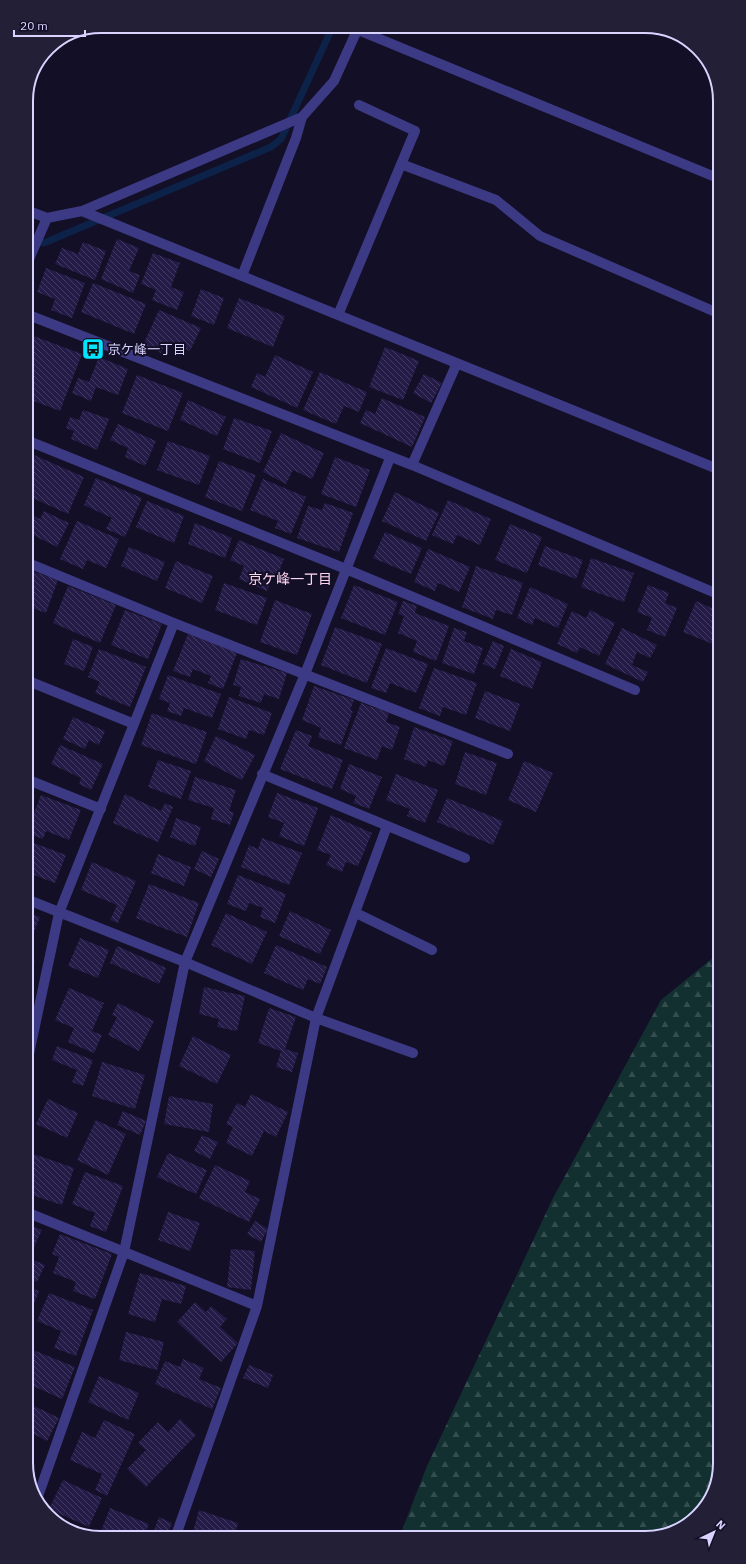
<svg xmlns="http://www.w3.org/2000/svg" width="746" height="1564" font-family="'IBM Plex Sans','Noto Sans JP',sans-serif">
  <defs>
    <pattern id="forest-firs" width="22" height="20" patternUnits="userSpaceOnUse"><rect width="22" height="20" fill="#12302f"/><path d="M5 1l3.5 6h-7zM16 11l3.5 6h-7z" fill="#344d4e"/></pattern>
    <pattern id="building-back-hatch" width="6" height="6" patternUnits="userSpaceOnUse"><rect width="6" height="6" fill="#241b47"/><path d="M-1 5l2 2M0 0l6 6M5-1l2 2" fill="none" stroke="#433b63"/></pattern>
  </defs>
  <rect width="100%" height="100%" fill="#130f26"/>
  <path fill="url(#forest-firs)" d="M720 952V1463L707 1505 673 1532 645 1538H399L427 1466 553 1198 661 1000Z"/>
  <g fill="none" stroke-linecap="round" stroke-linejoin="round">
    <path stroke="#0c2248" stroke-width="7" d="M26 242 44 243 271 147 281 139 333 26"/>
  </g>
  <path fill="url(#building-back-hatch)" d="M117 239 139 248 129 271 140 275 133 293 101 279Z
    M83 242 106 251 95 280 55 264 62 248 78 254Z
    M153 253 180 263 171 287 184 292 177 310 152 300 156 290 141 284Z
    M46 268 85 283 72 318 51 310 55 299 37 292Z
    M93 283 146 304 134 334 81 312Z
    M201 289 224 298 214 325 191 316Z
    M239 298 285 316 273 347 227 328Z
    M159 310 201 328 190 351 166 341 161 353 143 345Z
    M31 335 82 354 60 411 26 398V348Z
    M385 347 419 361 403 400 369 387Z
    M275 355 313 372 297 408 251 387 257 373 265 377Z
    M99 357 128 369 118 395 96 387 91 401 72 393 78 378 89 382Z
    M320 372 367 392 359 412 344 406 336 424 303 410Z
    M424 374 442 383 431 403 413 393Z
    M137 375 183 393 168 431 122 413Z
    M382 398 425 417 412 447 360 423 366 410 375 414Z
    M188 400 226 417 217 436 180 420Z
    M83 410 109 419 97 450 71 439 74 431 66 428 70 417 79 420Z
    M234 418 272 431 260 463 223 449Z
    M118 424 156 441 145 466 125 457 128 448 110 440Z
    M281 433 324 453 312 479 293 470 286 484 263 472Z
    M168 441 210 456 199 485 157 470Z
    M34 455 84 477 68 514 26 495V474Z
    M335 457 370 470 356 507 321 494Z
    M219 461 256 475 242 511 205 497Z
    M96 478 142 498 125 537 106 529 112 518 84 505Z
    M263 479 306 497 291 534 275 528 278 521 250 510Z
    M395 492 439 513 426 541 382 521Z
    M448 500 491 519 480 545 457 535 453 544 432 535Z
    M147 501 184 516 174 543 136 527Z
    M325 503 353 513 339 552 297 538 308 506 322 510Z
    M44 511 69 523 57 547 33 535 29 544 26 543V517L28 513 40 519Z
    M77 521 119 539 106 568 87 560 83 569 60 559Z
    M195 523 232 538 225 558 188 544Z
    M510 524 542 537 527 573 495 560Z
    M385 532 422 548 411 574 373 558Z
    M239 540 284 559 277 577 273 575 267 591 239 579 244 566 230 560Z
    M545 546 583 560 576 579 538 565Z
    M129 547 165 562 157 581 121 566Z
    M428 549 470 567 459 592 438 583 435 591 414 582Z
    M591 558 634 573 624 602 581 587Z
    M176 561 213 576 202 603 165 588Z
    M476 566 523 583 512 615 496 610 493 619 462 607Z
    M26 569 58 580 46 613 29 607 26 615Z
    M224 583 267 598 257 625 215 610Z
    M354 585 398 602 385 635 341 618Z
    M648 585 669 593 665 603 677 608 665 637 647 630 652 618 637 612Z
    M68 586 116 605 100 643 53 623Z
    M530 587 568 604 558 628 535 618 532 625 517 618Z
    M275 600 312 614 297 655 260 642Z
    M403 601 417 606 415 613 449 626 436 661 413 652 417 641 398 633 404 616 398 614Z
    M696 601 720 612V647L683 632Z
    M125 610 162 624 148 659 111 645Z
    M590 610 615 623 599 656 580 647 577 653 557 644 572 611 586 618Z
    M335 627 382 644 367 683 321 665Z
    M454 628 467 632 464 641 483 648 474 674 442 663Z
    M622 628 657 645 650 658 637 652 632 665 648 672 643 682 605 664Z
    M188 634 237 653 223 689 208 683 211 676 193 669 190 677 173 671Z
    M73 639 93 647 84 671 64 664Z
    M493 641 504 646 495 669 483 664Z
    M386 648 428 664 416 693 390 683 386 693 371 688Z
    M99 649 146 667 130 707 95 693 100 682 88 677Z
    M511 649 542 662 532 689 500 676Z
    M241 659 287 673 279 699 264 694 261 703 239 696 241 687 233 685Z
    M434 668 477 683 466 715 443 707 440 716 419 708Z
    M168 675 221 694 212 718 184 708 181 716 167 711 170 703 159 699Z
    M314 686 354 700 350 710 353 711 341 745 318 737 321 728 302 720Z
    M485 691 520 704 510 731 475 718Z
    M229 697 272 713 264 735 249 730 246 739 218 729Z
    M361 703 389 713 386 722 400 727 392 750 382 746 377 760 344 748Z
    M152 713 207 732 196 764 141 745Z
    M73 717 105 731 99 745 89 740 85 749 63 739Z
    M414 727 453 741 444 766 428 760 426 767 404 759Z
    M296 730 312 736 308 746 343 760 332 789 280 769Z
    M216 736 255 755 242 780 204 761Z
    M60 745 103 764 91 790 79 784 81 778 51 764Z
    M465 752 497 763 486 795 455 784Z
    M158 760 191 771 181 799 148 787Z
    M524 761 553 773 536 812 508 800Z
    M349 764 382 777 369 809 353 803 356 796 340 789Z
    M396 774 438 790 425 823 407 816 410 809 386 800Z
    M195 777 236 790 229 811 234 812 230 825 211 819 214 808 188 800Z
    M277 793 318 808 304 846 279 836 284 823 268 817Z
    M125 794 161 811 165 803 173 807 158 842 113 823Z
    M41 795 81 810 69 840 46 831 43 839 26 833Z
    M447 798 503 821 493 845 437 822Z
    M331 815 372 833 358 866 346 862 342 872 326 865 331 855 317 850Z
    M176 818 201 827 195 846 170 837Z
    M262 838 302 853 289 885 241 867 249 845 258 849Z
    M26 840 66 855 55 883 26 872Z
    M202 851 219 859 211 877 194 869Z
    M158 854 191 867 184 886 151 873Z
    M92 862 136 881 118 923 110 920 117 905 81 890Z
    M238 875 286 894 275 923 260 917 263 908 249 903 246 911 227 904Z
    M149 884 199 903 187 937 136 918Z
    M26 911 40 917 30 942 26 940Z
    M290 911 331 930 320 954 279 936Z
    M226 913 267 932 252 964 211 945Z
    M80 938 109 950 98 978 68 966Z
    M276 945 327 967 320 984 308 979 303 990 264 973Z
    M117 946 166 968 159 984 110 963Z
    M26 958 35 961 26 988Z
    M204 987 245 996 237 1031 217 1027 219 1019 199 1014Z
    M69 988 104 1003 92 1031 102 1035 94 1053 68 1042 74 1028 55 1020Z
    M118 1003 154 1021 139 1051 108 1035 117 1017 112 1015Z
    M269 1008 296 1017 285 1049 298 1053 292 1072 276 1067 281 1051 258 1043Z
    M193 1036 231 1055 217 1084 179 1066Z
    M57 1046 93 1060 83 1086 72 1082 77 1070 52 1060Z
    M102 1062 145 1075 135 1109 92 1096Z
    M251 1094 288 1112 276 1137 264 1131 252 1156 226 1143 233 1127 226 1124 237 1103 245 1107Z
    M169 1096 213 1104 209 1132 164 1124Z
    M48 1099 78 1113 67 1138 36 1124Z
    M123 1111 146 1121 140 1135 117 1125Z
    M96 1120 126 1134 108 1175 77 1160Z
    M202 1135 218 1142 210 1159 194 1151Z
    M31 1153 74 1168 62 1205 26 1193V1168Z
    M168 1153 207 1170 196 1194 157 1177Z
    M215 1165 250 1181 245 1192 260 1199 249 1222 199 1198Z
    M85 1172 123 1186 106 1232 90 1226 95 1213 72 1204Z
    M168 1212 200 1223 190 1251 158 1240Z
    M255 1221 268 1229 261 1242 247 1234Z
    M26 1223 42 1230 29 1258 45 1265 37 1282 26 1277Z
    M60 1234 112 1254 95 1299 73 1291 76 1282 53 1273 59 1257 52 1254Z
    M231 1249 255 1251 251 1290 227 1287Z
    M140 1273 186 1286 181 1304 162 1299 155 1322 128 1314Z
    M26 1286 39 1291 27 1322H26Z
    M49 1293 93 1310 76 1356 54 1348 61 1331 37 1321Z
    M195 1302 206 1312 211 1306 227 1319 220 1327 238 1343 221 1362 177 1322Z
    M126 1332 164 1342 157 1370 119 1360Z
    M26 1347 75 1367 62 1399 26 1383Z
    M183 1359 204 1368 199 1379 221 1388 212 1409 155 1384 165 1361 180 1367Z
    M249 1365 273 1375 268 1388 243 1378Z
    M99 1376 139 1393 128 1420 88 1402Z
    M26 1402 59 1418 47 1441 26 1430Z
    M180 1419 196 1435 146 1487 127 1469 146 1450 138 1443 158 1422 168 1432Z
    M104 1420 135 1434 107 1496 95 1490 102 1474 70 1460 82 1432 95 1438Z
    M27 1469 36 1473 30 1485 28 1474Z
    M63 1480 102 1498 89 1527 49 1509Z
    M110 1508 149 1524 143 1538H108L100 1534Z
    M199 1510 238 1523 234 1538H201L192 1535Z
    M159 1517 172 1523 166 1538 153 1533Z"/>
  <g fill="none" stroke-linecap="round" stroke-linejoin="round">
    <path stroke="#3d3a85" stroke-width="10" d="M358 30 720 179
      M401 164 496 200 540 236 720 314
      M26 210 47 218 82 211 302 117 334 81 359 26
      M82 211 720 470
      M26 266 47 218
      M242 276 296 138 302 117
      M26 314 412 465 720 595
      M338 315 415 131 359 105
      M26 440 346 569 635 690
      M412 465 457 363
      M26 562 174 623 508 754
      M26 680 134 724
      M262 774 465 858
      M26 779 101 809
      M26 899 185 962 316 1018 413 1053
      M356 913 432 950
      M26 1068 59 913 174 623
      M26 1212 257 1306
      M37 1499 124 1252 185 962 305 674 390 458
      M175 1538 257 1306 316 1018 387 826"/>
  </g>
  <defs>
    <g id="bus-square" transform="scale(1.15)"><rect x="-9" y="-9" width="18" height="18" rx="4" fill="#00e5ff" stroke="#130f26"/><path d="M-5-6H5V4H4V6H2V4H-2V6H-4V4H-5ZM-3.5-4V0h7V-4ZM-3.5 1.2v1.5H-2V1.2ZM2 1.2v1.5H3.5V1.2Z" fill="#111"/></g>
  </defs>
  <g fill-rule="evenodd">
    <use href="#bus-square" x="93" y="349"/>
  </g>
  <g text-anchor="middle" stroke-width="4" stroke-linejoin="round" paint-order="stroke">
    <g font-size="13" fill="#d9d4ff" stroke="#130f26" text-anchor="start">
      <text x="108" y="354">京ケ峰一丁目</text>
    </g>
    <g font-size="14" fill="#ffd6f0" stroke="#130f26">
      <text x="290" y="584">京ケ峰一丁目</text>
    </g>
  </g>
  <path d="M0 0H746V1564H0ZM101 33H645A68 68 0 0 1 713 101V1463A68 68 0 0 1 645 1531H101A68 68 0 0 1 33 1463V101A68 68 0 0 1 101 33Z" fill="#231f37" fill-rule="evenodd"/>
  <path fill="none" stroke="#d9d4ff" stroke-width="2" d="M101 33H645A68 68 0 0 1 713 101V1463A68 68 0 0 1 645 1531H101A68 68 0 0 1 33 1463V101A68 68 0 0 1 101 33Z"/>
  <g transform="translate(714 1532) rotate(43)" stroke="#130f26" stroke-width="3" paint-order="stroke">
  <path d="M0-3L7 15L0 10L-7 15Z" fill="#d9d4ff"/>
  <text y="-6" font-size="11" font-weight="bold" text-anchor="middle" fill="#d9d4ff">N</text>
  </g>
  <path d="M14 30v6h71v-6" fill="none" stroke="#d9d4ff" stroke-width="2"/>
  <text x="20" y="30" font-size="12" fill="#d9d4ff" stroke="#130f26" stroke-width="3" paint-order="stroke">20 m</text>
</svg>
